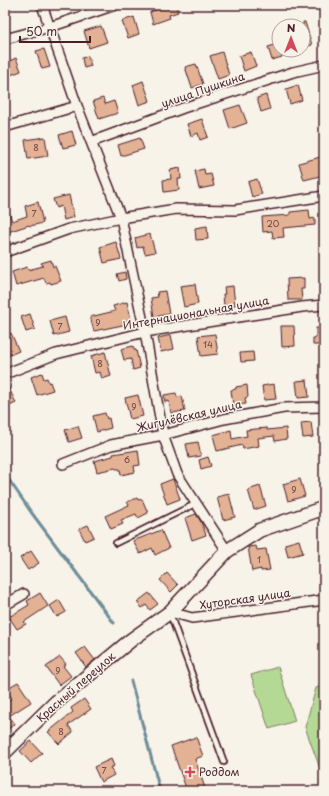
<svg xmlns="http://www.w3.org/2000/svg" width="329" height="796" font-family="'Playpen Sans',sans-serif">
  <rect width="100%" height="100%" fill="#f7f3e8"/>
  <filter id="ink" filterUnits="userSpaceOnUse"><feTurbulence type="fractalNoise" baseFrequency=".025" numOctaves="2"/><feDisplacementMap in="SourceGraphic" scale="8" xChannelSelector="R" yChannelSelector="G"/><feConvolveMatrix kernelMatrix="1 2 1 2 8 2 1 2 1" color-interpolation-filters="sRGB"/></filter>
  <g filter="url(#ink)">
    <path fill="#b3d995" stroke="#7e7c60" d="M278 667 295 721 269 729 251 675Z
      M324 685V776L322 774 305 727 316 688Z"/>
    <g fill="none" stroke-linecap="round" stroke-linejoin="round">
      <path stroke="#6e8d98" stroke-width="3" d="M5 474 31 512 114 623
        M131 681 160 791"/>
    </g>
    <path fill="#e3b295" stroke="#4a1f2b" d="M171 5H176L178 12 169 15 170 18 153 24 150 12Z
      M134 17 139 34 128 38 122 21Z
      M303 22H305L312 45 303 47Z
      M101 26 107 42 89 48 84 31Z
      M278 44 282 57 272 60 268 47Z
      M44 49 50 67 42 69 36 51Z
      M222 52 229 75 218 79 210 56Z
      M251 52 256 66 244 71 239 56Z
      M88 56 91 66 84 68 82 58Z
      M16 58 21 71 8 76 5 68V63Z
      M196 64 203 84 192 88 185 67Z
      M143 81 150 101 139 105 133 85Z
      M298 85 302 100 290 104 286 89Z
      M266 95 270 109 261 112 257 98Z
      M103 98 105 104 114 101 118 113 99 119 93 101Z
      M240 105 247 123 230 129 224 110Z
      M202 119 208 137 200 140 198 133 191 136 187 124Z
      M72 131 76 145 63 148 59 135Z
      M45 137 48 156 28 159 25 140Z
      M140 138 144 149 121 156 118 145Z
      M324 156V175L304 180 299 163Z
      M180 168 181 179H178L179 190 164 192 163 180 171 179 170 170Z
      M204 169 205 175 211 174 214 186 199 189 195 171Z
      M257 179 262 194 252 197 248 182Z
      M69 195 74 217 64 220 61 206 56 208 53 199Z
      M38 202 43 223 30 226 29 225 5 233V204H6L12 221 27 216 25 206Z
      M309 210 310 219 315 218V225L283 228 284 237 273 238 272 231 263 232 262 217 290 215V212Z
      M207 226 208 239 196 240 195 228Z
      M150 234 155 252 145 254 143 246 137 248 135 238Z
      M116 242 121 259 104 263 100 247Z
      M51 260 53 267 55 266 61 281 51 284 50 282 46 283 44 278 16 286 12 272 27 267 28 270 43 266 41 263Z
      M125 272 126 279 119 281 117 274Z
      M304 278V289H301L302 300H288L287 279Z
      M195 284 198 304 184 307 180 286Z
      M233 286 235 305 224 306 223 294H225L224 287Z
      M165 291 169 314 154 317 151 298 158 297 157 292Z
      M127 302 132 323 94 331 90 317 115 311 113 306Z
      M30 314 35 329 26 332 21 317Z
      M65 317 69 332 54 336 50 321Z
      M281 326H294L295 346 282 347Z
      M316 328H324V345H313V338H316Z
      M11 333 19 351 5 357V335Z
      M215 334 218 354 201 356 198 336Z
      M171 335 174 349 161 352 158 338Z
      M133 346 134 350H136L140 368 133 370 131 359 124 360 121 349Z
      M105 352 111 376 102 379 100 372 95 373 91 356Z
      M253 352 254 361 241 362 240 353Z
      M42 373 44 379 47 378 49 383 50 382 53 390 37 395 31 377Z
      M5 380 16 403 5 408Z
      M307 380 309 397 298 398 296 381Z
      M274 384 276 399 264 400 262 386Z
      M247 385 248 397 245 398 246 404 233 405 231 390 236 389V387Z
      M176 393 177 397 182 396 185 411 171 413 169 401 165 402 164 395Z
      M138 395 143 416 130 419 125 398Z
      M105 413 107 419 109 418 111 428 97 432 93 416Z
      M311 422 313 437 303 438 301 423Z
      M78 426 82 438 69 442 65 430Z
      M267 428V430L286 428 287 439 275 441 274 436 258 438 259 446 243 449 242 445 217 451 213 435 231 430 232 439 247 436 246 430Z
      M198 442 201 456 189 458 186 444Z
      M138 450 140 465 134 466 135 472 121 475 120 469H116L115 468 97 472 94 461 113 456V454Z
      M208 457 211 466 201 469 199 460Z
      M173 479 180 499 167 504 160 484Z
      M300 479 305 496 288 501 283 484Z
      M260 486 266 506 254 510 248 490Z
      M229 494 235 517 223 520 217 497Z
      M137 498 138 500 142 499 148 513 138 518 136 514 121 520 123 524 111 529 105 516 129 505 127 502Z
      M196 514 201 522 206 535 192 540 185 518Z
      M88 525 94 537 85 541 79 529Z
      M161 530 169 548 155 555 152 548 140 554 133 541Z
      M299 540 303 553 288 557 285 544Z
      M256 546 257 550 266 549 270 570 261 571V569L252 571 248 547Z
      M31 551 39 563 28 570 20 558Z
      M167 573 178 585 171 592 160 580Z
      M40 593 48 606 24 622 26 624 17 629 9 617 29 605 27 601Z
      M149 593 158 604 150 610 146 605 142 608 137 602Z
      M59 600 66 612 57 617 50 606Z
      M85 647 95 660 86 667 76 653Z
      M60 657 66 664 63 666 71 676 59 685 46 667Z
      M18 682 31 702 9 716 15 724 5 731V702L12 698 6 689Z
      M84 699 91 709 68 725 73 732 59 744 48 732 73 712 71 708Z
      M196 737 203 756 195 759 206 791H187L171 746Z
      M31 741 42 753 31 763 20 751Z
      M111 759 114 766 110 768 114 775 101 782 94 767Z"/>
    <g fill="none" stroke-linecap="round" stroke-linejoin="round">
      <g stroke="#4a1f2b" stroke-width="8">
        <path id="lane" d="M116 543 195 504
          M170 614 224 762"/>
      </g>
      <g stroke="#4a1f2b" stroke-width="12">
        <path id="street" d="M42 5 77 106 121 218 145 332 163 435 177 474 227 551
          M5 39 50 27 115 5
          M5 127 77 106
          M91 142 183 108 293 72 324 65
          M5 252 69 229 121 218 176 209 235 210 324 196
          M5 374 56 354 145 332 302 307 324 305
          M63 464 111 445 163 435 224 419 284 408 324 407
          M5 605 24 594
          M170 612 192 618 324 600"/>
      </g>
      <g stroke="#4a1f2b" stroke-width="16">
        <path id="secondary" d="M5 752 56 702 131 640 170 612 227 551 260 530 324 508"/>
      </g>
      <use href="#lane" stroke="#f7f3e8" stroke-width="4.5"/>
      <use href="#street" stroke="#f7f3e8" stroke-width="9"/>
      <use href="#secondary" stroke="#f7f3e8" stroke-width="13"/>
    </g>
  </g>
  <path fill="#d1495b" stroke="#f7f3e8" stroke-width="1.5" d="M188 766h4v4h4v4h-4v4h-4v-4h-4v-4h4z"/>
  <g text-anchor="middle" stroke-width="3" stroke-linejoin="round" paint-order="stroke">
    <g font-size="9" fill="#704446">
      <text x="36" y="151">8</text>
      <text x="34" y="217">7</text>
      <text x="273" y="227">20</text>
      <text x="98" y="326">9</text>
      <text x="60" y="330">7</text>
      <text x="208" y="348">14</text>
      <text x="100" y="367">8</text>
      <text x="134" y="410">9</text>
      <text x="127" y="463">6</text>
      <text x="294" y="493">9</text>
      <text x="259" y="563">1</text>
      <text x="58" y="674">9</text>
      <text x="61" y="735">8</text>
      <text x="104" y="774">7</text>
    </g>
    <g font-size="11" fill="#4a1f2b" stroke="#f7f3e8">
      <text transform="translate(203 90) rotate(-19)" y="4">улица Пушкина</text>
      <text transform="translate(196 313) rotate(-10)" y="4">Интернациональная улица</text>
      <text transform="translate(189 416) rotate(-13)" y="4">Жигулёвская улица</text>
      <text transform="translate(245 599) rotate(-8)" y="4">Хуторская улица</text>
      <text transform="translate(76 687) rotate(-41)" y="4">Красный переулок</text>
    </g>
    <g font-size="11" fill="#4a1f2b" stroke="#f7f3e8" text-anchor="start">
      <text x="199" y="776">Роддом</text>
    </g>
  </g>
  <rect width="329" height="796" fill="none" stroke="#f7f3e8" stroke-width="20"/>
  <rect x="10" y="10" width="309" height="776" fill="none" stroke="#4a1f2b" stroke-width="1.5" filter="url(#ink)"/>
  <g transform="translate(291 38)"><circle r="19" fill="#f7f3e8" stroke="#b29e9c"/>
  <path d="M0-3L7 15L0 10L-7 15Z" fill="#d1495b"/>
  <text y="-6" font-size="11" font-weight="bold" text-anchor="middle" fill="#4a1f2b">N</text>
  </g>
  <path d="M20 36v6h70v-6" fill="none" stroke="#4a1f2b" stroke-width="2"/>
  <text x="26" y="36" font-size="12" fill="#4a1f2b" stroke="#f7f3e8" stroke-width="3" paint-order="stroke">50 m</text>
</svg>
